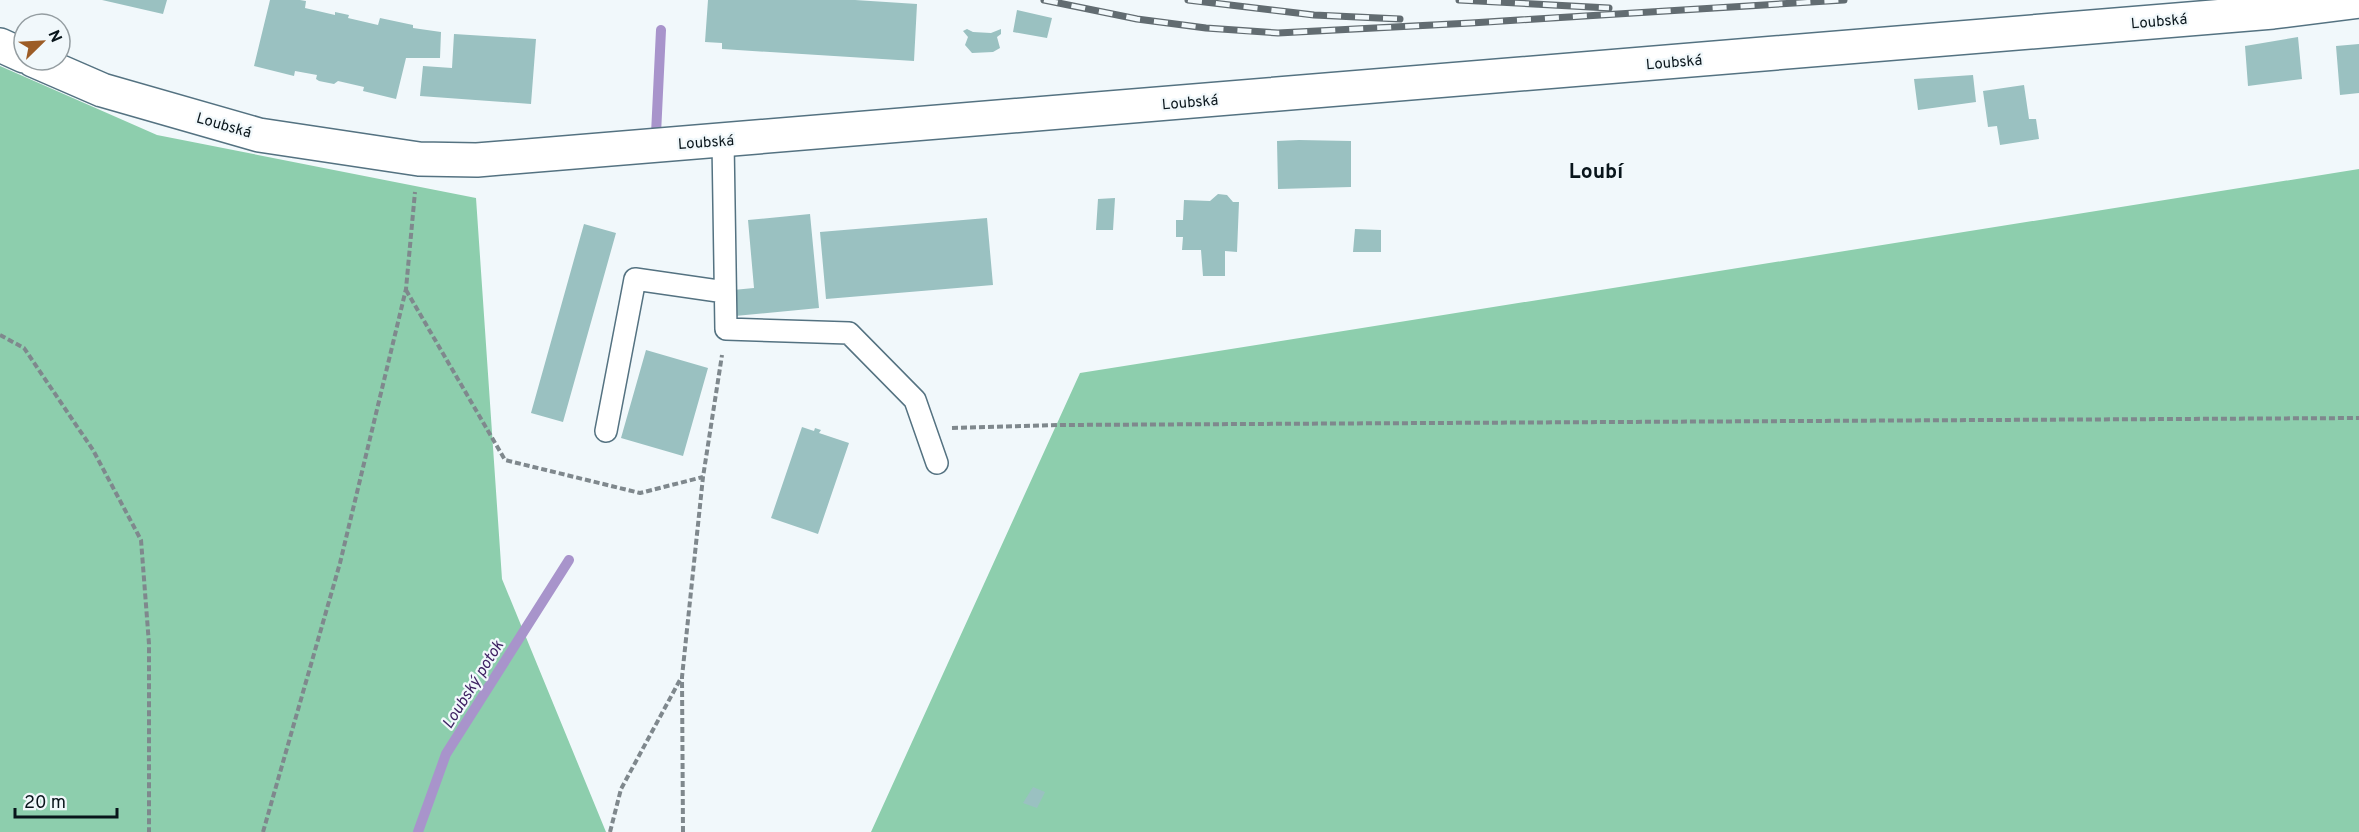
<svg xmlns="http://www.w3.org/2000/svg" width="2359" height="832" font-family="Overpass,sans-serif">
  <rect width="100%" height="100%" fill="#f1f8fb"/>
  <path fill="#8dcead" d="M0 66 157 135 476 198 502 579 606 832H0Z
    M2359 169V832H871L1080 373Z"/>
  <g fill="none" stroke-linecap="round" stroke-linejoin="round">
    <path stroke="#a894cb" stroke-width="10" d="M656 134 661 30
      M418 832 446 754 569 560"/>
  </g>
  <path fill="#9ac1c1" d="M102 0H167L163 14Z
    M270 0H300L306 1 305 8 335 15V12L349 15 348 18 378 25 380 18 413 25V28L441 32 440 58H406L396 99 363 91 364 87 338 81 334 84 319 81 316 79 317 75 295 71 294 76 254 66Z
    M708 0H855L917 4 914 61 722 49V43L705 42Z
    M1017 10 1052 18 1047 38 1013 32Z
    M967 29 973 32 991 33 1001 29V34L997 37 1000 48 993 52 972 53 965 45 968 37 963 31Z
    M454 34 536 39 531 104 420 96 423 66 452 68Z
    M2298 37 2302 79 2248 86 2245 46Z
    M2359 44V93L2340 95 2336 46Z
    M1973 75 1976 102 1918 110 1914 79Z
    M2024 85 2029 119H2036L2039 139 2000 145 1997 126 1988 127 1983 91Z
    M1299 140 1351 141V187L1278 189 1277 141Z
    M1218 194 1227 195 1233 202H1239L1237 252 1225 251V276H1203L1201 250H1182L1183 237H1176V220H1183L1184 200 1210 201Z
    M1115 198 1113 230H1096L1098 199Z
    M810 214 819 308 735 316 733 290 754 288 748 220Z
    M987 218 993 285 826 299 820 232Z
    M584 224 616 233 563 422 531 413Z
    M1355 229 1381 230V252H1353Z
    M646 350 708 368 683 456 621 438Z
    M802 427 814 431 815 428 821 430 819 433 849 443 818 534 771 518Z
    M1033 787 1045 792 1037 808 1023 803Z"/>
  <g fill="none" stroke-linecap="round" stroke-linejoin="round">
    <g stroke="#547281" stroke-width="24">
      <path id="service" d="M723 141 726 329 849 333 915 400 937 463
        M606 431 635 279 725 292"/>
    </g>
    <g stroke="#547281" stroke-width="36">
      <path id="primary" d="M0 45 24 56
        M33 60 102 90 259 135 419 159 477 160 2273 12 2359 1"/>
    </g>
    <path stroke="#7f888d" stroke-width="4" stroke-dasharray="6 3" stroke-linecap="butt" d="M406 290 505 460 640 493 703 477
      M0 335 24 348 93 450 141 540 149 644V832
      M952 428 1061 425 2359 418
      M263 832 340 563 406 289 415 192
      M610 832 621 789 681 678
      M683 832 682 677 703 477 722 355"/>
    <use href="#service" stroke="#fff" stroke-width="21"/>
    <use href="#primary" stroke="#fff" stroke-width="33"/>
    <g stroke="#626c71" stroke-width="7">
      <path id="rail" d="M1044 0 1137 19 1206 28 1278 33 1471 23 1844 0
        M1188 0 1314 15 1400 19
        M1459 0 1609 8"/>
    </g>
    <use href="#rail" stroke="#f1f8fb" stroke-width="4.5" stroke-dasharray="14" stroke-linecap="butt"/>
  </g>
  <g text-anchor="middle" stroke-width="4.5" stroke-linejoin="round" paint-order="stroke">
    <g font-size="15" fill="#09151b" stroke="#f1f8fb">
      <text transform="translate(2159 21) rotate(-5)" y="5">Loubská</text>
      <text transform="translate(1674 62) rotate(-5)" y="5">Loubská</text>
      <text transform="translate(1190 102) rotate(-5)" y="5">Loubská</text>
      <text transform="translate(224 125) rotate(16)" y="5">Loubská</text>
      <text transform="translate(706 142) rotate(-4)" y="5">Loubská</text>
    </g>
    <g font-size="16" font-style="italic" fill="#402364" stroke="#f1f8fb">
      <text transform="translate(472 684) rotate(-58)" y="6">Loubský potok</text>
    </g>
    <g font-size="21" font-weight="bold" fill="#09151b" stroke="#f1f8fb">
      <text x="1596" y="178">Loubí</text>
    </g>
  </g>
  <g transform="translate(42 42) rotate(66)"><circle r="28" fill="#f1f8fb" stroke="#949da1" stroke-width="1.5"/>
  <path d="M0-4.5L10 22L0 15L-10 22Z" fill="#9c5c26"/>
  <text y="-9" font-size="16" font-weight="bold" text-anchor="middle" fill="#09151b">N</text>
  </g>
  <path d="M15 808v9h102v-9" fill="none" stroke="#09151b" stroke-width="3"/>
  <text x="24" y="808" font-size="18" fill="#09151b" stroke="#f1f8fb" stroke-width="4.5" paint-order="stroke">20 m</text>
</svg>
